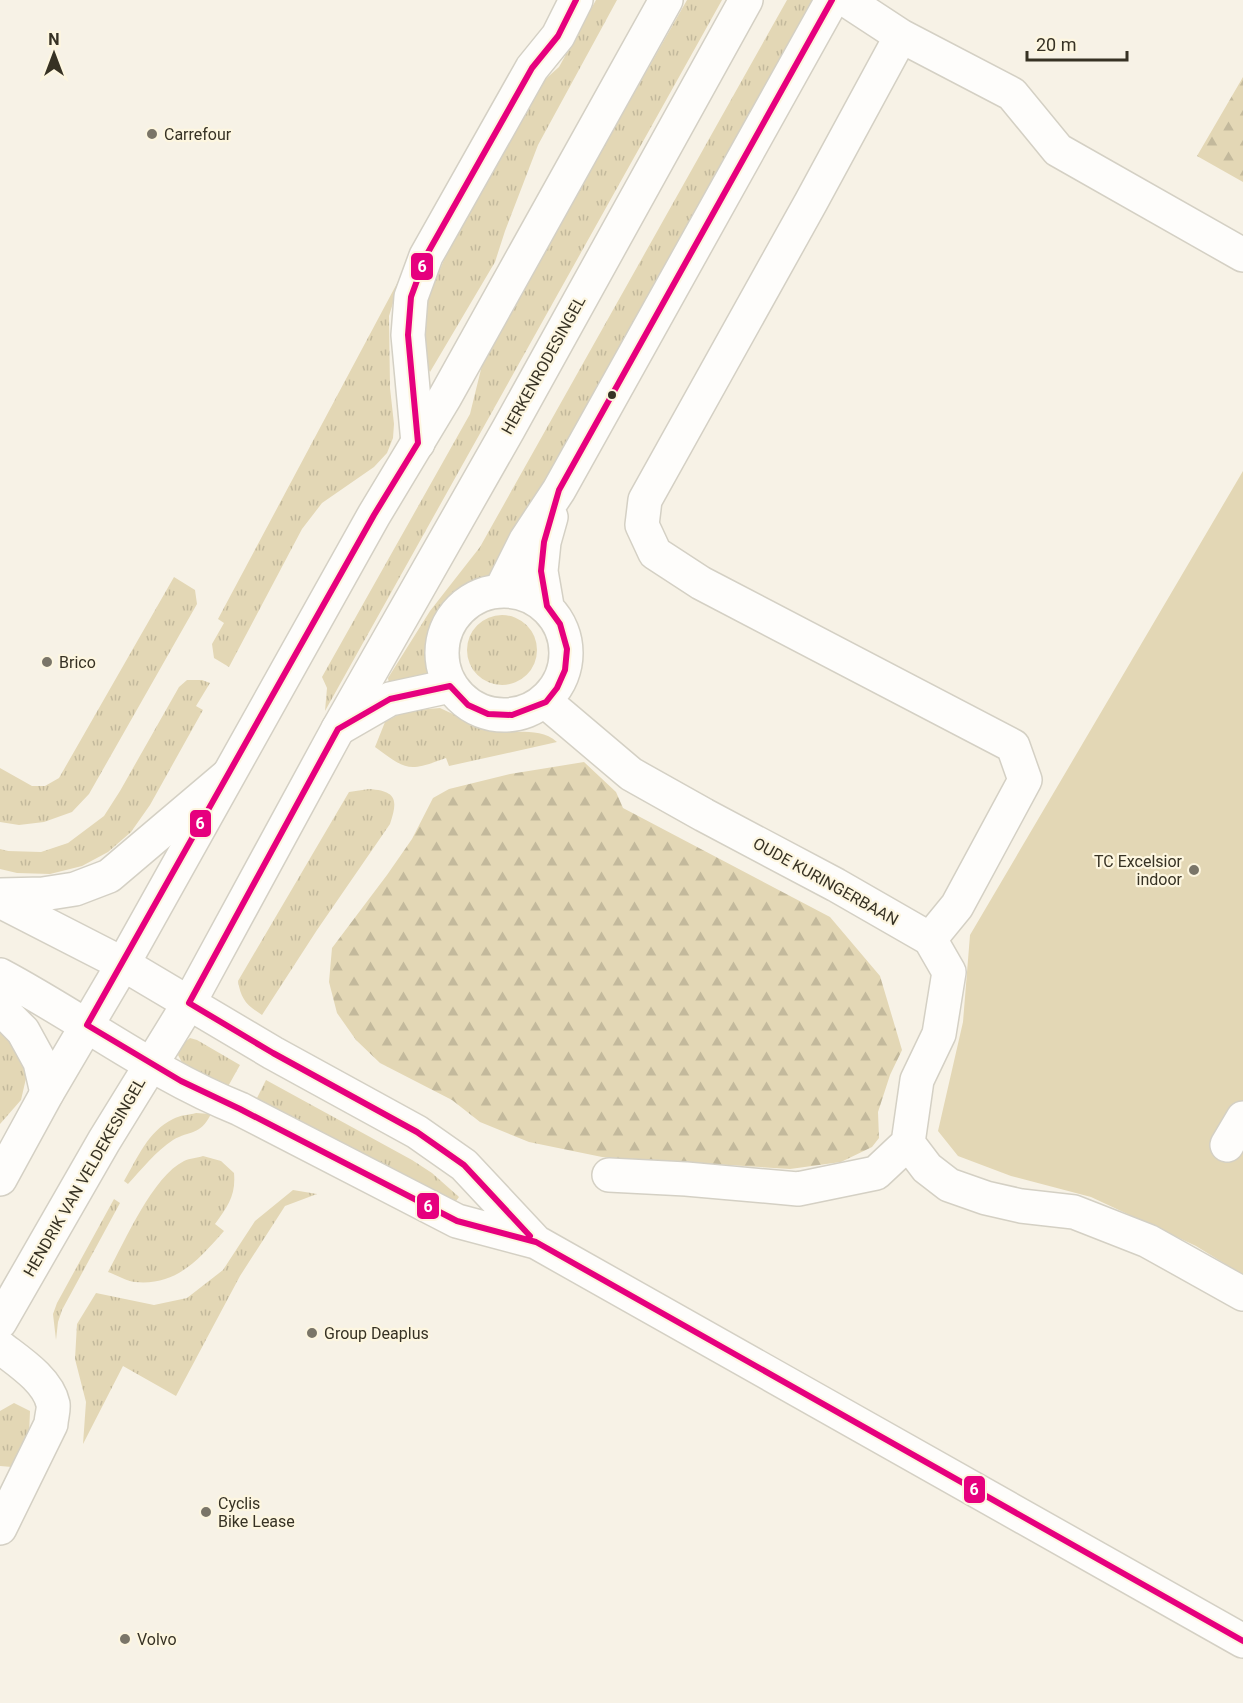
<svg xmlns="http://www.w3.org/2000/svg" width="1243" height="1703" font-family="Roboto,sans-serif">
  <defs>
    <pattern id="grass-tufts" width="24" height="20" patternUnits="userSpaceOnUse" patternTransform="scale(1.5)"><rect width="24" height="20" fill="#e3d7b5"/><path d="M3 7l-1-3M5 7V3M7 7l1-3M15 17l-1-3M17 17v-4M19 17l1-3" fill="none" stroke="#c3b99c"/></pattern>
    <pattern id="forest-firs" width="22" height="20" patternUnits="userSpaceOnUse" patternTransform="scale(1.5)"><rect width="22" height="20" fill="#e3d7b5"/><path d="M5 1l3.5 6h-7zM16 11l3.5 6h-7z" fill="#c3b99c"/></pattern>
  </defs>
  <rect width="100%" height="100%" fill="#f7f2e6"/>
  <path fill="url(#grass-tufts)" d="M596 0H617L538 145 505 231 495 262 430 372 420 354 423 309 455 234 508 146 522 109 531 92 559 67Z
    M687 0H722L325 711 327 688 322 677 470 414 484 357Z
    M787 0H813L494 575 458 593 438 616 429 648 430 679 390 689 388 678 430 611 480 547Z
    M402 274 389 316 390 388 394 424 393 438 387 453 374 467 322 503 302 529 229 667 214 658 212 644 224 623 218 619Z
    M174 577 195 590 197 604 89 794 72 812 44 822 19 825 0 822V768L32 786H45L59 778Z
    M467 650a35 35 0 1 1 70 0a35 35 0 1 1-70 0Z
    M187 680H202L210 683 196 706 203 710 150 805 131 832 108 852 82 866 50 874 17 873 0 869V849L8 851 41 852 68 843 104 816 120 791 179 687Z
    M440 708C457 716 475 725 493 730 514 735 540 726 557 742L449 766 446 758C408 772 408 771 375 747L385 722 405 711Z
    M369 789C397 791 398 800 390 824L317 930 262 1015C246 1005 241 999 238 981L349 792Z
    M0 1026 18 1045 27 1074 21 1100 0 1124Z
    M190 1038 197 1040 240 1065 226 1090 185 1068 178 1055 181 1045Z
    M266 1080 412 1160 432 1173 459 1197 450 1209 254 1104Z
    M196 1113 211 1114C200 1136 190 1130 173 1140 156 1151 142 1169 128 1184L124 1181C137 1159 148 1131 173 1119 180 1115 189 1115 196 1113Z
    M203 1156 221 1161 234 1173C236 1195 228 1206 215 1224L224 1231C199 1259 177 1286 135 1282 126 1281 117 1275 108 1272 125 1241 153 1176 184 1161 190 1158 197 1158 203 1156Z
    M293 1190 317 1194 285 1206 240 1276 176 1396 123 1366 83 1444 86 1402 75 1359 77 1324 96 1293 154 1305 187 1298 223 1270 255 1221Z
    M114 1199 120 1203 62 1310 58 1322 56 1340 53 1314 57 1303Z
    M14 1403 30 1411 29 1435 12 1467 0 1466V1411Z"/>
  <path fill="url(#forest-firs)" d="M1243 77V182L1197 156Z
    M584 762 616 792 623 808 830 917 880 976 902 1050 890 1075 878 1112 879 1138 872 1147 841 1162 790 1169 602 1157 529 1142 480 1122 452 1100 380 1063 356 1040 337 1013 329 982 332 948 387 875 412 839 433 798 449 789 510 774Z"/>
  <path fill="#e3d7b5" d="M1243 471V1275L1196 1246 1091 1197 1011 1176 958 1156 938 1131 963 1022 970 935Z"/>
  <g fill="none" stroke-linecap="round" stroke-linejoin="round">
    <g stroke="#d4d0c4" stroke-width="36">
      <path id="minor" d="M846 0 901 36 1012 94 1058 150 1243 255
        M901 36 811 202 645 500 642 525 655 553 701 583 1013 746 1025 780 957 906 930 939
        M418 443 408 335 411 297 426 256 532 68 558 36 576 0
        M501 590 526 540 559 490 832 0
        M442 653a62 62 0 1 1 124 0a62 62 0 1 1-124 0Z
        M547 606 541 571 544 542 551 517
        M546 702 631 774 704 815 836 885 930 939 949 972 939 1034 917 1080 908 1143 876 1173 798 1189 686 1179 609 1175
        M338 729 390 699 450 686
        M908 1143 927 1168 949 1185 986 1198 1021 1206 1074 1212 1148 1241 1243 1294
        M1227 1145 1243 1118
        M0 1347C18 1361 48 1380 53 1404 54 1410 51 1418 51 1424L0 1528"/>
    </g>
    <g stroke="#d4d0c4" stroke-width="36">
      <path id="major" d="M0 895 43 894 75 889 109 876 227 776
        M0 901 123 964 273 1053 417 1132 464 1165 536 1242
        M0 975C81 1018 155 1075 240 1109L457 1221 536 1242 1243 1641
        M0 1008 23 1031 40 1062 47 1093"/>
    </g>
    <g stroke="#d4d0c4" stroke-width="36">
      <path id="highway" d="M0 1179 47 1093 123 964 374 515 445 397 666 0
        M0 1322 104 1141 189 1003 338 729 508 430 746 0"/>
    </g>
    <use href="#minor" stroke="#fefdfb" stroke-width="33"/>
    <use href="#major" stroke="#fefdfb" stroke-width="33"/>
    <use href="#highway" stroke="#fefdfb" stroke-width="33"/>
    <g stroke="#fdf6e0" stroke-width="10">
      <path id="bus-1" d="M576 0 558 36 532 68 426 256 411 297 408 335 418 443 374 515 87 1025 181 1081 240 1109 457 1221 536 1242 1243 1641
        M530 1236 464 1165 417 1132 273 1053 189 1003 338 729 390 699 450 686 468 705 488 714 512 715 546 702 557 688 565 670 567 649 560 624 547 606 541 571 544 542 559 490 832 0"/>
    </g>
    <use href="#bus-1" stroke="#e6007e" stroke-width="6"/>
  </g>
  <g fill="#7a7568" stroke="#fdf6e0" stroke-width="2">
    <circle cx="152" cy="134" r="6"/>
    <circle cx="47" cy="662" r="6"/>
    <circle cx="1194" cy="870" r="6"/>
    <circle cx="312" cy="1333" r="6"/>
    <circle cx="206" cy="1512" r="6"/>
    <circle cx="125" cy="1639" r="6"/>
  </g>
  <circle fill="#373224" stroke="#fdf6e0" stroke-width="2" cx="612" cy="395" r="5"/>
  <g text-anchor="middle" stroke-width="4.5" stroke-linejoin="round" paint-order="stroke">
    <g font-size="16" fill="#373224" stroke="#fdf6e0" text-anchor="start">
      <text x="164" y="140">Carrefour</text>
      <text x="59" y="668">Brico</text>
      <text x="1182" y="867" text-anchor="end">TC Excelsior<tspan x="1182" dy="18">indoor</tspan></text>
      <text x="324" y="1339">Group Deaplus</text>
      <text x="218" y="1509">Cyclis<tspan x="218" dy="18">Bike Lease</tspan></text>
      <text x="137" y="1645">Volvo</text>
    </g>
    <g font-size="16" fill="#373224" stroke="#fdf6e0">
      <text transform="translate(543 365) rotate(-61)" y="6">HERKENRODESINGEL</text>
      <text transform="translate(826 881) rotate(29)" y="6">OUDE KURINGERBAAN</text>
      <text transform="translate(84 1177) rotate(-60)" y="6">HENDRIK VAN VELDEKESINGEL</text>
    </g>
  </g>
  <g stroke="#fdf6e0" stroke-width="2">
    <rect x="410" y="252" width="24" height="29" rx="6" fill="#e6007e"/>
    <rect x="189" y="809" width="23" height="29" rx="6" fill="#e6007e"/>
    <rect x="416" y="1192" width="24" height="28" rx="6" fill="#e6007e"/>
    <rect x="963" y="1475" width="23" height="29" rx="6" fill="#e6007e"/>
  </g>
  <g font-size="16" text-anchor="middle" font-weight="bold" fill="#fff">
    <text x="422" y="272">6</text>
    <text x="200" y="829">6</text>
    <text x="428" y="1212">6</text>
    <text x="974" y="1495">6</text>
  </g>
  <g transform="translate(54 54)" stroke="#fdf6e0" stroke-width="4.5" paint-order="stroke">
  <path d="M0-4.5L10 22L0 15L-10 22Z" fill="#373224"/>
  <text y="-9" font-size="16" font-weight="bold" text-anchor="middle" fill="#373224">N</text>
  </g>
  <path d="M1027 51v9h100v-9" fill="none" stroke="#373224" stroke-width="3"/>
  <text x="1036" y="51" font-size="18" fill="#373224" stroke="#fdf6e0" stroke-width="4.5" paint-order="stroke">20 m</text>
</svg>
